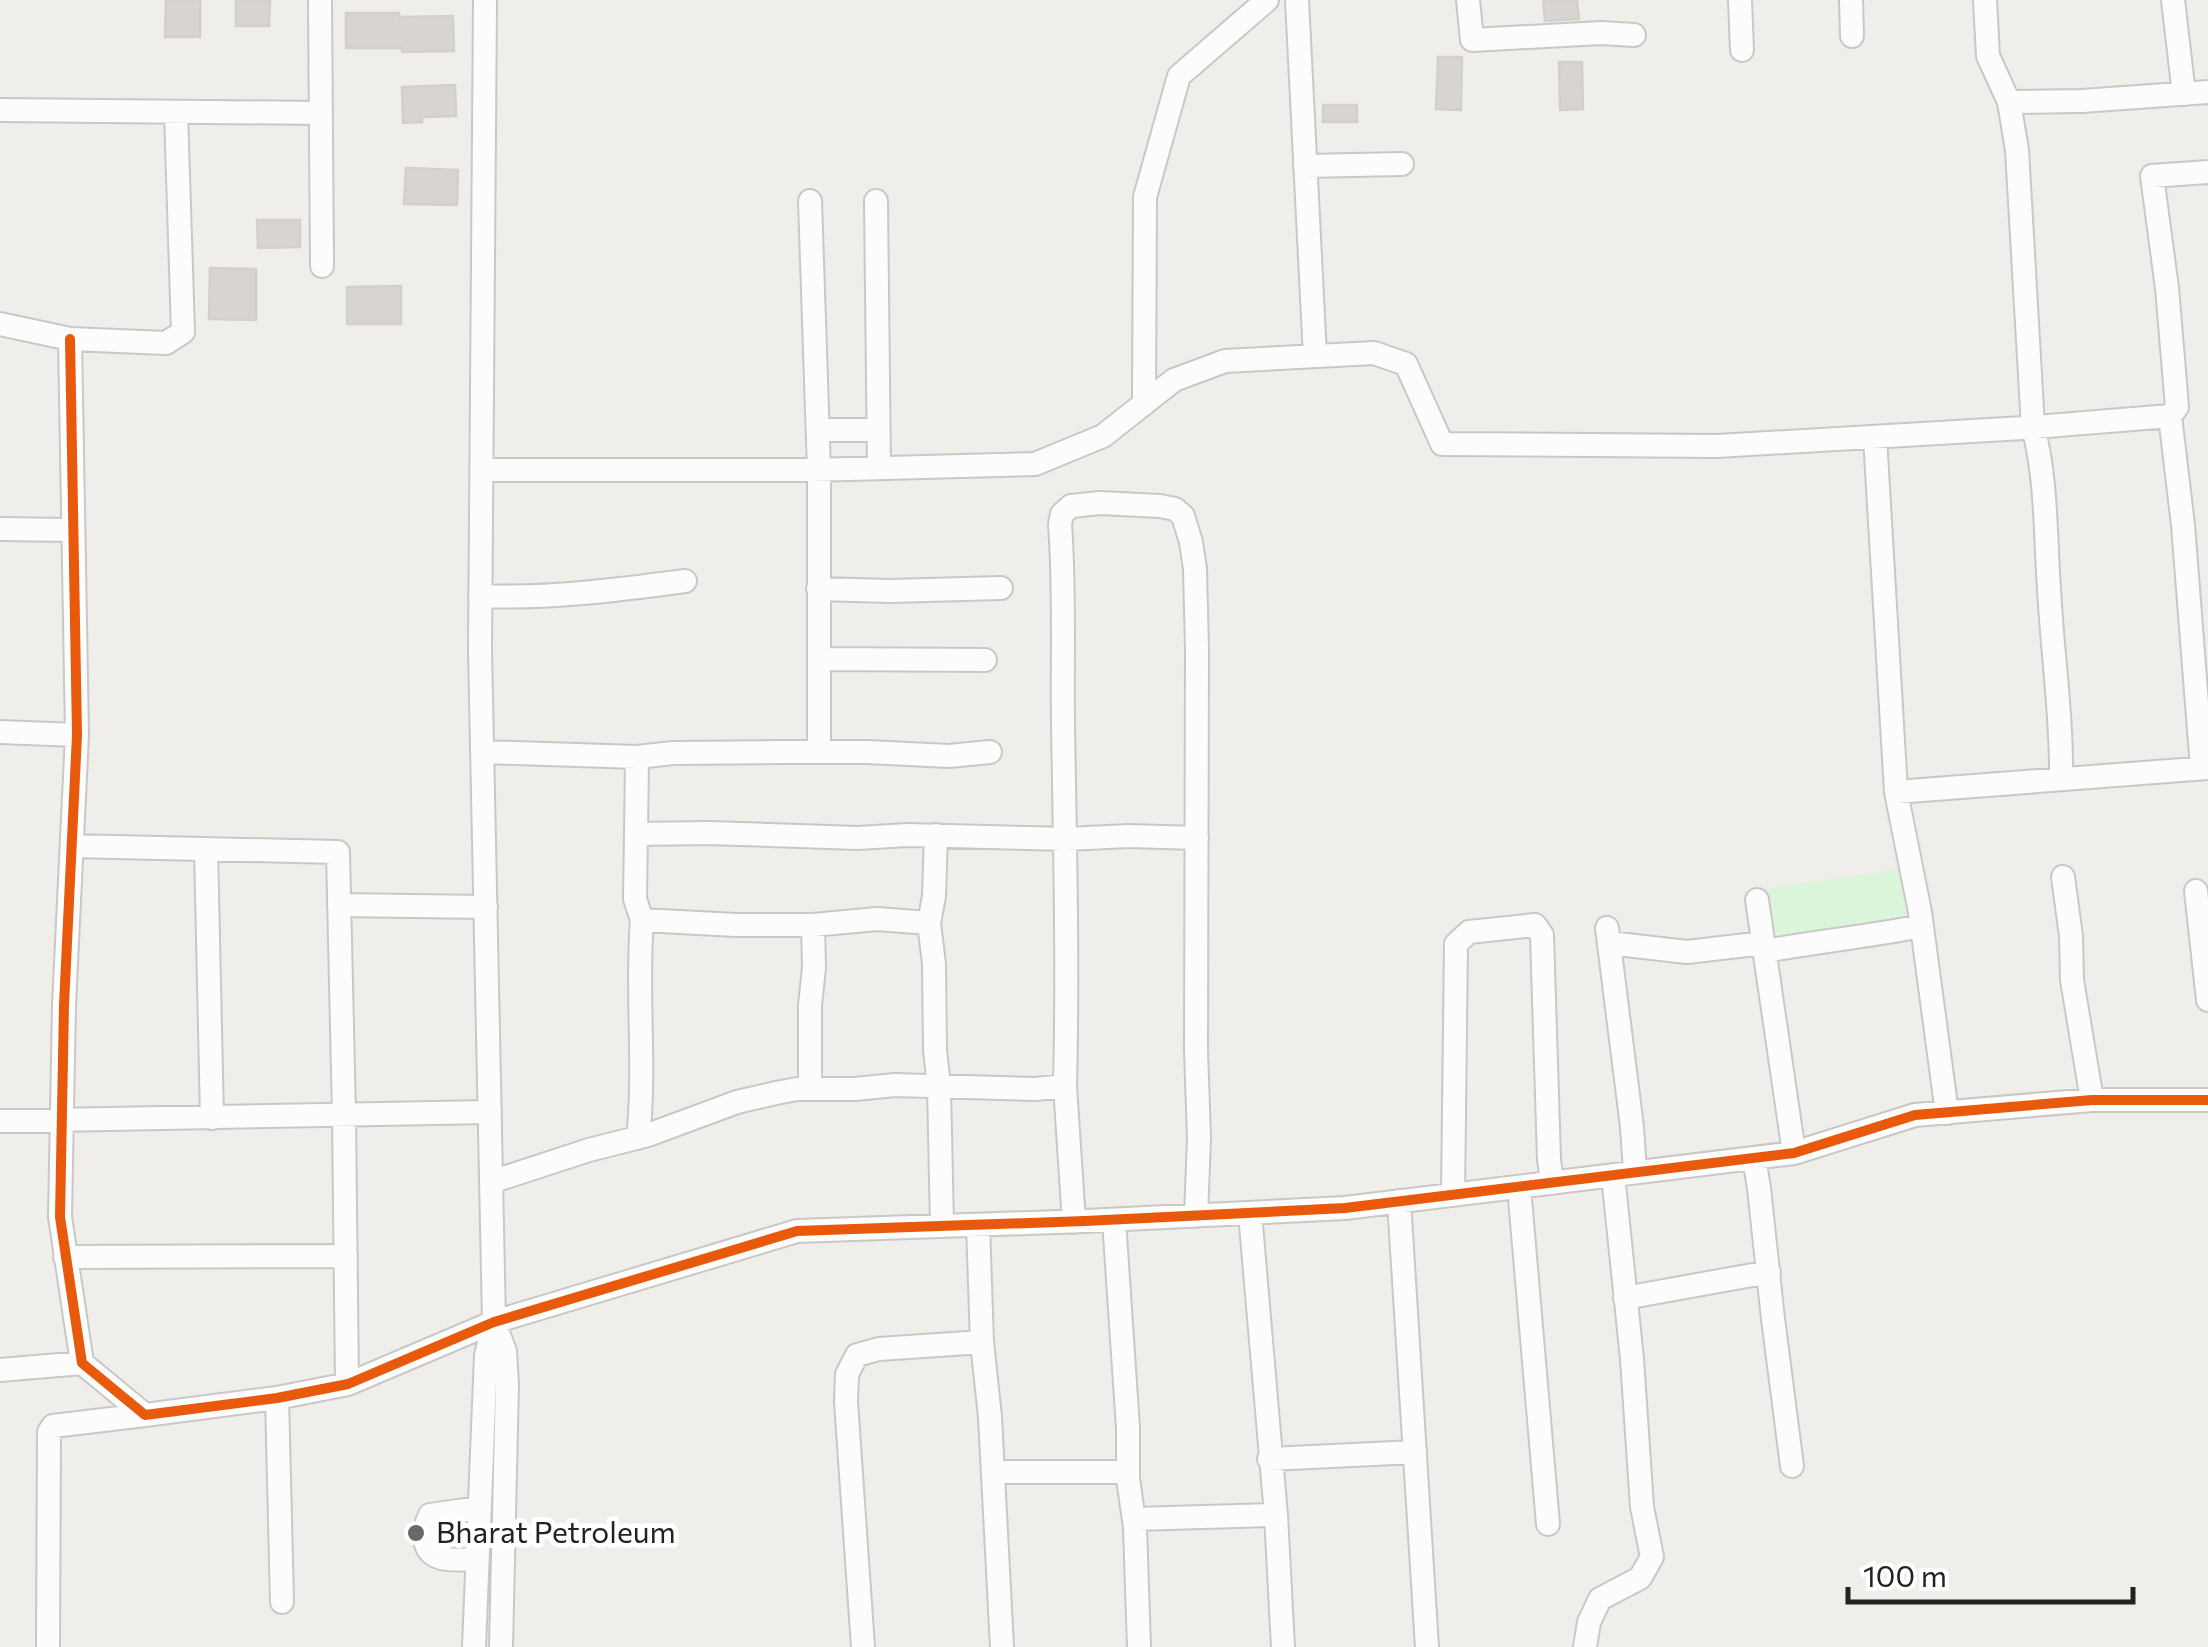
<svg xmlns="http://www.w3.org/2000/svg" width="2208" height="1647" font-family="Commissioner,sans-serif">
  <rect width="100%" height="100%" fill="#f0eeeb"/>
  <path fill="#daf5da" d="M1902 869 1921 919 1772 943 1763 889Z"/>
  <path fill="#d7d4d2" stroke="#d3d0cc" stroke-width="2.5" d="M166 0H200V37H165Z
    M236 0H270L269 26H236Z
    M1543 0H1577L1579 19 1545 21Z
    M346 13H399V17L453 16 454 51 402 52V48H346Z
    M1438 57H1462L1461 110 1436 109Z
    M1559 62H1582L1583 109 1560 110Z
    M455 85 456 116 422 117V122L403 123 402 87Z
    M1323 105H1357V122H1323Z
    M406 168 458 170 457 205 404 204Z
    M257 220H300V247L258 248Z
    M210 268 256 269V320L209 319Z
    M401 286V324H347V287Z"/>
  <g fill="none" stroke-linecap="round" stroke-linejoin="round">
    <g stroke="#c9c8c7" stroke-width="26">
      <path id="minor" d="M320 0 322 266
        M1297 0 1315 356
        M1468 0 1472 40 1601 33 1634 35
        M1740 0 1742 50
        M1851 0 1852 36
        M1985 0 1988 56 2009 102
        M2173 0 2184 94
        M0 110 321 113
        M1305 166 1402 164
        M810 201 819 470V751
        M876 201 879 468
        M0 324 70 339 166 343 183 332 176 113
        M70 339 77 735 64 1005 60 1217 82 1363 145 1415 277 1398 348 1384 494 1322 797 1231 1085 1221 1345 1208 1794 1153 1915 1115 2092 1100H2208
        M1144 404 1145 197 1179 76 1267 0
        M818 430H878
        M1875 437 1896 792 2208 768
        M482 470H811L1035 464 1103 436 1174 380 1225 361 1374 353 1406 364 1442 444 1717 446 2023 428 2170 416
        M0 529 72 530
        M818 589 890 591 1001 588
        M480 596C549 599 617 590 685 581
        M820 659 985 660
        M0 732 77 735
        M482 752 637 757 673 753 784 752H867L949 756 990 752
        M2202 768 2183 525 2170 416 2177 407 2167 288 2152 176 2208 172
        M2061 779C2062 715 2052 651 2049 588 2045 534 2047 480 2033 427L2017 150 2009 102 2082 101 2208 92
        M1896 792 1920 912 1947 1113
        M636 834 637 757
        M72 846 338 852 344 1115 347 1384
        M206 849 212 1118
        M2063 877 2071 936 2072 980 2092 1100
        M2196 891 2208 1000
        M1757 900 1794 1153
        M339 905 486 907
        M642 920 635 899 636 834 709 833 858 838 907 835 1066 839 1129 836 1197 838
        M929 923 934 896 936 835
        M1607 928 1632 1127 1635 1172
        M1609 943 1687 952 1764 943
        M1765 951C1817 942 1870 936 1922 926
        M1065 1086C1068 965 1065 845 1063 724 1062 658 1065 591 1060 524L1062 514 1071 506 1100 503 1160 506 1175 509 1183 516 1191 542 1195 569 1197 649 1196 1050 1199 1138 1196 1216
        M810 1089V1005L814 968 813 925
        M0 1121 490 1112
        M638 1138C646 1065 636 992 642 920L736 925H813L877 919 929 923 934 964 935 1050 939 1086 942 1226
        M1754 1158 1759 1188 1773 1319 1792 1466
        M491 1182 589 1150 648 1135 737 1102 776 1093 797 1089H855L895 1085 1035 1089 1065 1086 1074 1222
        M1519 1187 1548 1524
        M1453 1195 1456 944 1469 932 1535 925 1542 935 1549 1159 1552 1183
        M1399 1201 1427 1647
        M1250 1213 1276 1515 1283 1647
        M1114 1220 1128 1428V1479L1135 1527 1139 1647
        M978 1225 982 1342 990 1417 1002 1647
        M65 1257 346 1256
        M1625 1298 1769 1272
        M494 1322 505 1351 507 1384 501 1647
        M0 1370 82 1363
        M277 1398 282 1602
        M1269 1459 1415 1452
        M994 1472H1128
        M1134 1519 1276 1515
        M477 1559C458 1559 429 1565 425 1540 423 1531 426 1523 430 1515L479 1508
        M48 1647 49 1432 53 1426 145 1415
        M474 1647 486 1355 494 1322 480 649 485 0
        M863 1647 846 1402 847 1374 857 1355 879 1349 982 1342
        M1585 1647 1589 1622 1600 1599 1640 1578 1652 1557 1642 1507 1632 1359 1613 1175"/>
    </g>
    <use href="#minor" stroke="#fdfcfc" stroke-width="22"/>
    <g stroke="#fff" stroke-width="16">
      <path id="cycleway" d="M70 339 77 735 64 1005 60 1217 82 1363 145 1415 277 1398 348 1384 494 1322 797 1231 1085 1221 1345 1208 1794 1153 1915 1115 2092 1100H2208"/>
    </g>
    <use href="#cycleway" stroke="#e8590c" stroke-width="10"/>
  </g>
  <circle fill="#6a6968" stroke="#fff" stroke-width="4" cx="416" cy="1533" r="10"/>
  <g text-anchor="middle" stroke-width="10" stroke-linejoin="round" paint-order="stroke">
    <g font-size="30" fill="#222" stroke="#fff" text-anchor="start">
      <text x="436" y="1543">Bharat Petroleum</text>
    </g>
  </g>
  <path d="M1848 1587v15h285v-15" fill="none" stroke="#222222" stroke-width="5"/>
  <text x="1863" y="1587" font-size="30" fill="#222222" stroke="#ffffff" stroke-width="8" paint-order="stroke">100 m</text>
</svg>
